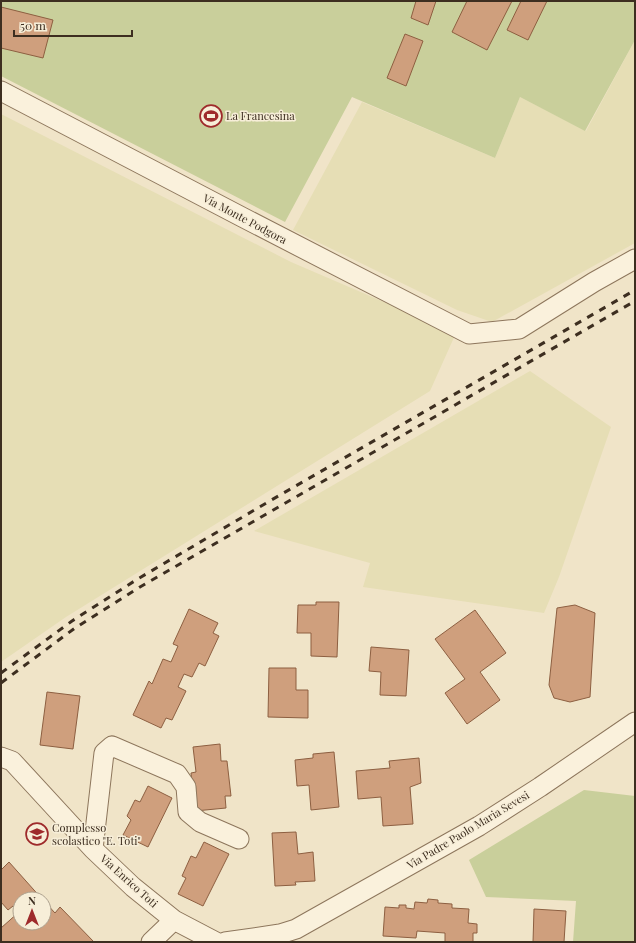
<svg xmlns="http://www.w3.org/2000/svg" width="636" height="943" font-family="'Playfair Display',serif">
  <rect width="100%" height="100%" fill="#f0e4c8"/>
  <path fill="#e6deb5" d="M635 40V243L492 322 457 310 293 230 362 102 495 158 520 97 586 131Z
    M1 114 291 262 456 333 430 391 66 617 1 662Z
    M530 371 611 427 559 577 544 613 363 587 370 563 254 531Z"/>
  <path fill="#c9cf9b" d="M1 1H635V40L585 131 520 97 495 158 352 97 285 222 1 76Z
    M584 790 635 796V942H573L576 901 486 897 469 860Z"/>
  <path fill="#cf9f7d" stroke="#8d5f41" d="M416 1H436L428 25 411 18Z
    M467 1H512L487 50 452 32Z
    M521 1H547L528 40 507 30Z
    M1 7 53 20 43 58 1 48Z
    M405 34 423 41 406 86 387 78Z
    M316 602H339L337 657 311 656V633H297L298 605H316Z
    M575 605 595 613 590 697 570 702 554 698 549 685 557 608Z
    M189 609 218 623 213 633 219 636 205 666 199 663 192 677 184 674 178 687 186 691 172 720 166 718 161 728 133 715 149 681 152 684 163 659 171 662 178 646 173 644Z
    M475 610 506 653 480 672 500 700 467 724 445 693 465 679 435 639Z
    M371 647 409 650 406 696 380 695 381 672 369 671Z
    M269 668H296V690H308V718L268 717Z
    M47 692 80 696 73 749 40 745Z
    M220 744 221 761H227L231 796H225L226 808 195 811 191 773 196 772 193 747Z
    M334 752 339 807 311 810 309 785 297 786 295 760 313 758V754Z
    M419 758 421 783 410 787 413 824 383 826 381 797 358 799 356 771 390 768 389 761Z
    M148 786 172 798 148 847 123 835 131 820 127 816 135 800 140 802Z
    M296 832 298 854 313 852 315 881 295 882 296 885 275 886 272 833Z
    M204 842 229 854 203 906 178 894 186 878 182 876 191 856 196 858Z
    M9 862 42 899H20V923H44V901L55 913 60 907 94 942H1V928L19 912 13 906 8 910 1 902V870Z
    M428 899 438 900V903L452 904V908L469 909 468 923 477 924V933H473V942H445V933L417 931 416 938 383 936 385 907 399 908V905H406V908L414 909 415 902 427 903Z
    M534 909 566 911 564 942H533Z"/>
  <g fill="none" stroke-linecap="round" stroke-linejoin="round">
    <g stroke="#8d765c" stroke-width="21">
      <path id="minor" d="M1 91 242 217 469 334 519 329 594 282 635 259
        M1 757 12 761 93 849 133 887 174 920 216 942
        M93 849 104 753 112 746 177 774 186 787 188 812 200 822 239 839
        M151 942 174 920
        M225 942 280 934
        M267 942 280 934 296 929 479 826 540 787 635 722"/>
    </g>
    <use href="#minor" stroke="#faf1dc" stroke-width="19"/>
    <path stroke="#3d2e20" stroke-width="3" stroke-dasharray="7 7" stroke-linecap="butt" d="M1 673 72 621 136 580 268 502 635 290
      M1 683 75 628 140 587 635 301"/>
  </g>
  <defs>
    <g id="stadium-ring" transform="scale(1.15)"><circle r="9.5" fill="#f7eed8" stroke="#9e2a2b" stroke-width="1.5"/><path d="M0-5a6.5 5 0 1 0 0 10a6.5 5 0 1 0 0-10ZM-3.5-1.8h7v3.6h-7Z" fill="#9e2a2b"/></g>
    <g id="school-ring" transform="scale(1.15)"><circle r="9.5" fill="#f7eed8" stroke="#9e2a2b" stroke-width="1.5"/><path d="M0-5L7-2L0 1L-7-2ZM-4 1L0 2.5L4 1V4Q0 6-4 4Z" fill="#9e2a2b"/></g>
  </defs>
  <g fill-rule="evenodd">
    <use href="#stadium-ring" x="211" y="116"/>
    <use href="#school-ring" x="37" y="834"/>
  </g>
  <g text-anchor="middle" stroke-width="3" stroke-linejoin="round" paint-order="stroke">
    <g font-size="11" fill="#3d2e20" stroke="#f7eed8" text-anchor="start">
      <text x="226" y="120">La Francesina</text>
      <text x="52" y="832">Complesso<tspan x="52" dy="13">scolastico "E. Toti"</tspan></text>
    </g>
    <g font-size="11" fill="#3d2e20" stroke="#f7eed8">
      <text transform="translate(245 219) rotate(28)" y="4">Via Monte Podgora</text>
      <text transform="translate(468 830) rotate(-31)" y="4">Via Padre Paolo Maria Sevesi</text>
      <text transform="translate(129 881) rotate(42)" y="4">Via Enrico Toti</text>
    </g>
  </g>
  <rect width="636" height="943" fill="none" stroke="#3d2e20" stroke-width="4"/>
  <g transform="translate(32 911)"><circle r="19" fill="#f7eed8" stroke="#ada18e"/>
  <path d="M0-3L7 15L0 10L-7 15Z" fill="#9e2a2b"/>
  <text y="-6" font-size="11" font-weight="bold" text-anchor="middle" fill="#3d2e20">N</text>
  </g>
  <path d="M14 30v6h118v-6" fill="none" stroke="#3d2e20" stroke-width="2"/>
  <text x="20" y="30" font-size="12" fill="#3d2e20" stroke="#f7eed8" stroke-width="3" paint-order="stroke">50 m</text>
</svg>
